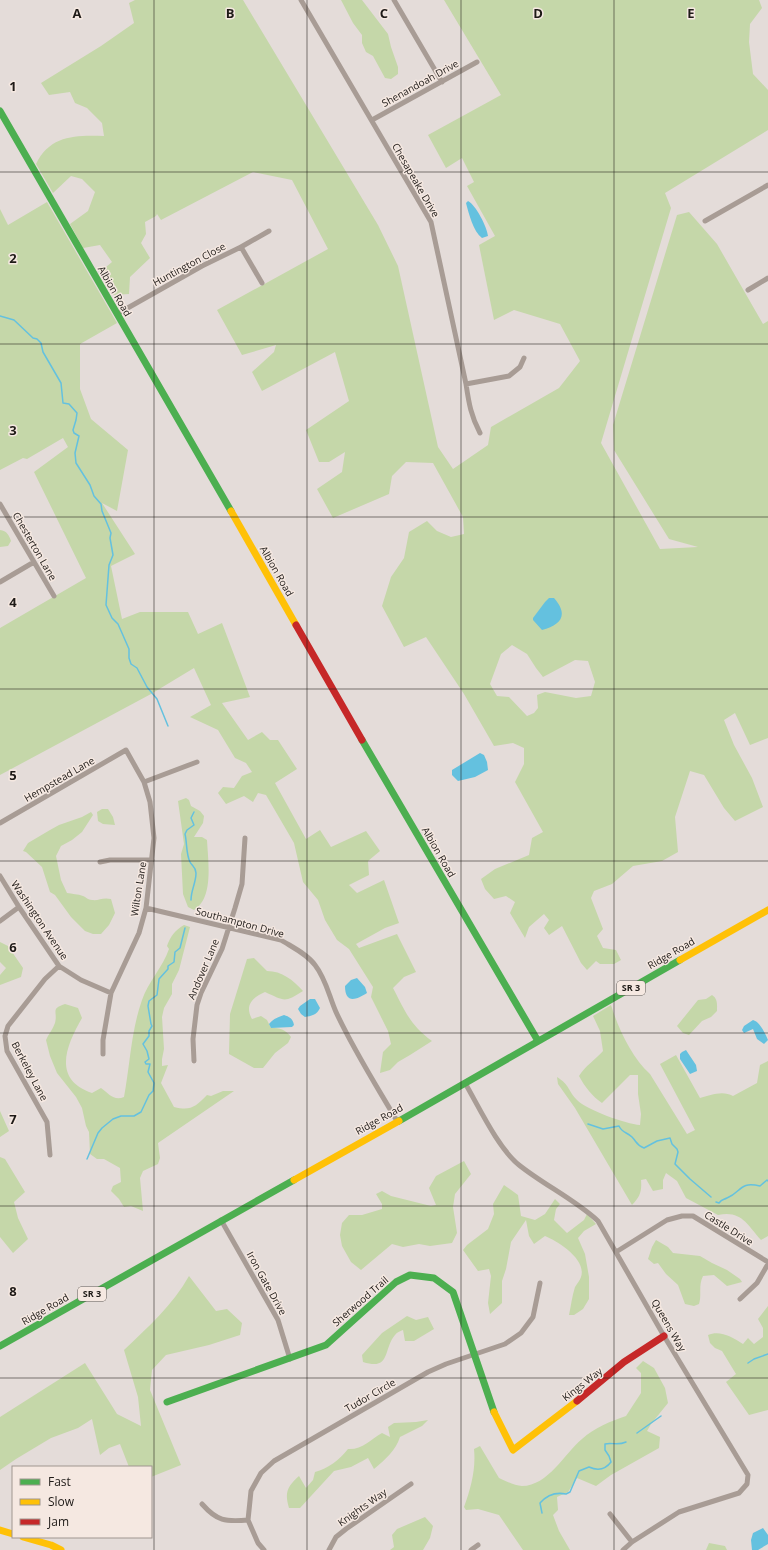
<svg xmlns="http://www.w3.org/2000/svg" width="768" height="1550" font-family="'Open Sans',sans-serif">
  <rect width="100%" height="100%" fill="#e4dcd9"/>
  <path fill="#c5d7a9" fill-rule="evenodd" d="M135 0H243L378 225 398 266 438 447 453 469 488 445 491 427 559 388 580 361 560 324 514 310 494 320 479 245 495 236 467 186 474 182 462 158 446 168 428 135 501 95 444 0H759L762 8 750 24 749 42 753 74 768 90V130L665 193 671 208 601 443 660 549 698 547 669 539 614 450 613 425 677 215 689 212 717 244 763 324 768 321V738L750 745 735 713 724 720 734 745 752 778 763 807 735 821 724 808 704 775 690 771 675 817 678 852 662 861 633 866 612 884 594 891 591 898 603 929 597 936 603 948 616 950 621 960 614 964H600L596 961 587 970 581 963 562 926 549 935 544 928 549 920 544 914 529 927 525 938 510 913 515 902 506 896 494 899 485 889 481 879 495 869 529 855 532 838 543 832 515 782 524 764V748L513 743 494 746 464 694 426 637 404 647 382 606 391 577 404 558 409 532 427 521 437 531 451 537 464 534 463 517 433 463 406 462 392 476 389 494 333 518 317 489 342 472 345 452 329 462H319L306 430 349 401 335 352 262 391 252 372 274 352 276 345 242 355 217 310 328 249 292 180 253 172 161 220 157 214 156 216 145 222 146 234 141 243 150 258 130 277 129 294 113 295 100 272 112 262 100 245 83 248 70 224 88 211 95 192 82 179 71 176 53 193 36 164C50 135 76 135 104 136L102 123 87 108 75 103 70 92 49 95 41 83 101 46 134 23 129 3ZM512 645 527 654 536 668 543 677 575 660 588 661 595 682 591 696 576 698 545 692 537 695 538 708 534 713 527 716 509 697 497 696 490 684 501 654Z
    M341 0H362L388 34 391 47 398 67V74L391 79 385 78 373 56 366 52 362 43V35L353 23Z
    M47 202 117 323 80 344V389L91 419 128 450 117 511 102 503 135 554 111 566 122 619 140 612H188L198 634 222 623 250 697 222 703 248 740 262 732 270 740H278L297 769 275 783 306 839 320 830 331 847 366 831 380 851 368 861 369 875 349 885 357 893 384 880 399 923 385 928 356 944 359 948 397 934 416 972 404 977 393 988C405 1011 410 1025 432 1041L410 1055 398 1062 390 1070 380 1073 383 1052 391 1044 388 1031 371 997 373 987 349 949 337 940 325 920 318 900 303 882 294 843 266 795 258 793 253 802 244 796 226 804 218 793 223 787 234 788 242 776 252 772 246 763 235 758 218 730 190 717 211 705 194 668 151 694 0 775V628L86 578 34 472 68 447 63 438 27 459 23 458 0 470V209L8 225Z
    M0 530C7 531 9 535 11 541L8 546 0 547Z
    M186 798 189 800 191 806 200 811 204 816 203 823 194 837H202L207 840C208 861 214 898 194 910L188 907 183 894 181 854 184 844 178 801Z
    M102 809H108L113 817 115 825 103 824 98 821 97 812Z
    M91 812 93 815 82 832 72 840 61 846 56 856 61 880 67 893C72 894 78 894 83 896 86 897 88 900 92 900 99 901 102 897 111 899L115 913 109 925 101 934H93L85 931 71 917 55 895 50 892 42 867 26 852 23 851 28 843 50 830 59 825 82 817Z
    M184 925 190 927 179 970 172 984V994L164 1008 162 1017 164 1049 162 1059V1066L168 1065 161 1083 174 1107C191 1111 195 1107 207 1095L211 1096 223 1091H234L158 1143 160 1158 158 1164 143 1171 140 1178 143 1211 131 1206 124 1207 119 1199 111 1191 113 1186 121 1182 120 1168 104 1159H97L90 1154 89 1132 86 1126 82 1108 76 1097 57 1073 50 1056 46 1040C48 1035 53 1029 55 1023 58 1011 50 1009 65 1004L78 1008 82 1018C66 1046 52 1079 92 1093L101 1088C109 1094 114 1101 124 1097 130 1065 131 1031 142 1000 148 982 163 967 169 949L167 946C170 937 175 930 184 925Z
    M0 942 8 946 23 968 21 977 0 985V975L6 968 0 962Z
    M254 958 267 971C282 971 293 980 303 991 284 1003 285 1001 265 992 253 997 244 1005 252 1019L261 1016 267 1020 271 1028C280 1028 285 1029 291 1037L288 1043 275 1053 263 1068H254L229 1054 230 1014 247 959Z
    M712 995C718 999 717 1004 717 1011L711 1017 702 1021 689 1035 683 1033 677 1026 698 1000 706 999Z
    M611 1005C618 1028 632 1058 650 1074L687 1134 695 1130 660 1064 676 1055 700 1098C710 1095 723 1090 733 1096L757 1083 760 1065 768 1061V1236L761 1240C747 1224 741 1210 718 1215L686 1198 677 1181 666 1173 663 1180V1189L653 1191 646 1179 641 1180C642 1191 640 1197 632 1205L575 1108 558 1084 557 1077C570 1085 568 1091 577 1100 587 1110 626 1124 640 1125L641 1114 638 1094V1075H630L602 1103C592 1096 585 1087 579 1076 585 1066 595 1060 603 1051L600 1031 593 1016Z
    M0 1111 9 1131 0 1137Z
    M0 1157 5 1159 25 1192 14 1202 18 1218 28 1239 13 1253 0 1237Z
    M464 1161 471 1174 455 1194 453 1207 457 1233 452 1243 430 1246 419 1244 403 1247 392 1244 361 1270 351 1262 342 1246 340 1235 342 1223 349 1215H362L382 1209V1204L376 1194 382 1191 391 1196 431 1206 436 1205 429 1188 436 1176Z
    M504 1185 518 1195 521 1216 535 1220 545 1214 555 1199 560 1204 556 1209 554 1220 567 1233 584 1220 587 1214 596 1224 584 1231 578 1238 585 1254 589 1277V1299L583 1309 574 1315H569C571 1306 572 1296 575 1287 577 1284 580 1280 581 1277 587 1259 557 1241 545 1236L534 1244 529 1236 526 1220 511 1242 506 1269 502 1281V1303L490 1314 488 1303 491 1276 489 1269 478 1271 463 1250 467 1245 488 1229 494 1214 493 1204Z
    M656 1240 668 1247 673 1253 700 1256 712 1263 727 1270 740 1279 742 1282 727 1286 714 1275 703 1276C698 1286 702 1294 699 1304L694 1306 685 1304 678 1285 666 1274 658 1263 654 1264 648 1259 652 1247Z
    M189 1276 216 1311 227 1309 242 1323 240 1335 209 1345 166 1355 152 1370 150 1390 181 1465 151 1477V1467H129L120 1444 109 1448 100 1455 92 1419 78 1428 51 1438 16 1459 0 1470V1417L85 1363 117 1414 141 1426 138 1397 124 1350C148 1327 173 1305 189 1276Z
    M768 1306V1410L749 1415 726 1382 736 1374 722 1351 715 1348 710 1343 708 1335C720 1330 732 1337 743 1344L748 1338 754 1344 763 1337V1328L758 1319Z
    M407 1316 416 1320 428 1317 434 1329 414 1341H405L403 1330C401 1331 397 1332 395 1335 383 1349 391 1371 363 1362L362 1355 382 1333Z
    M643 1361 654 1368 665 1388 668 1403 651 1424 647 1431 660 1437 659 1448 611 1475 596 1486 577 1478 568 1492 557 1497 558 1510 553 1515 559 1531 570 1550H523L499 1515 478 1509 466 1510 464 1507C471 1488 476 1469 474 1449L480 1446 499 1478C506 1481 515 1486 522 1486 548 1486 565 1453 582 1439 594 1428 611 1421 626 1416L641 1393V1373L636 1368Z
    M428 1420 422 1426 400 1437C396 1450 385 1460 374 1469L368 1458 351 1467 334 1471 300 1508H289C284 1492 288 1486 299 1476L306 1488 313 1480 315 1472C328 1469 340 1459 348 1449 362 1450 370 1440 382 1433L390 1437 388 1427 394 1423 416 1422Z
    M425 1517 433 1526 430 1538 423 1550H390L394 1547 392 1535 397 1529Z
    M709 1543 725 1546 727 1550H706Z"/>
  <path fill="#64c1df" d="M468 201C476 205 487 227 488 236L482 238C473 231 469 214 466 203Z
    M549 598H554C569 615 561 625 542 630L533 620V618L545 602Z
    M480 753 484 755 487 762 488 770 475 777 458 781 452 775V770Z
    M357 978 365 987 367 993C356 1000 345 1004 345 986L351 980Z
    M310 999H315L320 1008C317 1015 311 1016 305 1017L301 1014 298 1009 300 1006Z
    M284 1015C290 1017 293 1019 294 1025L292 1027 271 1028 269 1024C273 1019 278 1017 284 1015Z
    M753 1020C760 1022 765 1033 768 1040L764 1044 757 1039 753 1029 744 1033 742 1030 744 1026Z
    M686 1050 696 1065 697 1071 690 1074 680 1059V1054L682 1052Z
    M763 1528 768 1535V1544L758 1550H752L751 1540 753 1533Z"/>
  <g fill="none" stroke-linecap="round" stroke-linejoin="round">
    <path stroke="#64c1df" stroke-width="1.5" d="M0 316 14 320 33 338 37 339 41 343 43 352 61 383 63 403 69 404 77 413 76 420 73 430 74 433 79 436 75 453 76 463 90 485 94 496 101 504 102 511 111 533 110 538 113 555 109 565 106 605 112 618 118 624 129 649V658L131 664 137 668 147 687 157 699 168 726
      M191 900C191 890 196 883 196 873 196 867 192 866 190 862 186 854 187 842 185 834L187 830 194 825 191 818 194 812
      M588 1124 603 1129 619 1126C622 1133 627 1132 632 1137 637 1142 636 1145 644 1148L657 1141 670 1138 672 1144 677 1149 678 1152 675 1164 690 1179 711 1197
      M87 1159 98 1133 102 1128 113 1119 121 1116H134L141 1112 149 1095 153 1091 154 1083 148 1072 150 1064H146L145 1062 149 1059 147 1051 143 1044 149 1036V1031L152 1026 151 1024 148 1006 149 1001 157 995 159 979 168 969V966L174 962 175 952 180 948 185 928
      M716 1202 719 1203C722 1199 723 1200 727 1198 742 1192 739 1181 760 1186L767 1180 768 1181
      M748 1363 754 1359 768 1354
      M637 1433 661 1416
      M542 1513 540 1503C547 1495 556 1492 566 1494L570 1492 579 1471 589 1467C598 1471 605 1470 611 1462L609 1456 605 1450V1444C612 1442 617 1446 626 1442"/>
    <path stroke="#a89c95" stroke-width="5" d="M301 0 431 222 466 384C469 404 471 416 480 433
      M394 0 442 82
      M372 120 477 62
      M705 221 768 185
      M241 247 262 283
      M748 290 768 278
      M117 314 202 266 241 247 269 231
      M466 384 509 376 520 367 524 358
      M0 504 54 596
      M0 582 34 562
      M144 782 197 762
      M0 823 126 750 144 782 150 802 154 838 146 908 139 933 111 993 103 1040V1054
      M100 862 110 860H152
      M0 876 19 907 59 966 81 980 111 993
      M146 908 281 940C292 947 307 954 315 965 326 979 329 996 336 1012 353 1049 376 1085 397 1121
      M0 921 19 907
      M194 1061 193 1039 197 1005 201 993 222 949 235 908 242 884 245 838
      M465 1083C479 1107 498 1148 519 1165 544 1185 574 1199 598 1221L664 1336 748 1475 747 1484 739 1493 679 1512 632 1542 623 1550
      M50 1155 47 1122 7 1051 5 1036 8 1026 45 979 59 966
      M221 1220 278 1320 290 1359
      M616 1252 667 1220 682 1216H693L768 1262
      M740 1299 757 1283 768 1264
      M202 1504C217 1521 225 1522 248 1520
      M610 1514 632 1542
      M264 1550 258 1543 248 1520 251 1491 261 1473 274 1461 428 1372 446 1364 505 1344 521 1333 533 1317 540 1283
      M329 1550 336 1537 346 1529 411 1484
      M471 1550 478 1545"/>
    <path stroke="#4caf50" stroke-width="7" d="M0 111 231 511
      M362 740 538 1041
      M399 1121 680 960
      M0 1346 294 1180
      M167 1402 326 1345 396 1282 410 1275 434 1278 453 1292 494 1412"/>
    <path stroke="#ffc107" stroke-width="7" d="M231 511 296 625
      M680 960 768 910
      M294 1180 399 1121
      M494 1412 513 1450 577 1401
      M0 1530 13 1534
      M23 1537 51 1545 61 1550"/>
    <path stroke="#c62828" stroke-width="7" d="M296 625 362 740
      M577 1401 624 1362 664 1336"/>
  </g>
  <path fill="none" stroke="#1e1a17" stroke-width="1" stroke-opacity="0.55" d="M154 0V1550M307 0V1550M461 0V1550M614 0V1550M0 172H768M0 344H768M0 517H768M0 689H768M0 861H768M0 1033H768M0 1206H768M0 1378H768"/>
  <g text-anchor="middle" stroke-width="3" stroke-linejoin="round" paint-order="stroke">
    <g fill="#f5e8e1" stroke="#5e5854" stroke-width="1">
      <rect x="617" y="981" width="28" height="14" rx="3"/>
      <rect x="78" y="1287" width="28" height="14" rx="3"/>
    </g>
    <g font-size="9" font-weight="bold" fill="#1e1a17">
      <text x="631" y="991">SR 3</text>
      <text x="92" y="1297">SR 3</text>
    </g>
    <g font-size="10" fill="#1e1a17" stroke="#f5e8e1">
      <text transform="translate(420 83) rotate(-29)" y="4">Shenandoah Drive</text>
      <text transform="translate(416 180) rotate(60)" y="4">Chesapeake Drive</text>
      <text transform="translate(189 264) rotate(-28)" y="4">Huntington Close</text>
      <text transform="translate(115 291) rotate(60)" y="4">Albion Road</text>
      <text transform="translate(35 546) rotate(60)" y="4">Chesterton Lane</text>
      <text transform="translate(277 571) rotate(60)" y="4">Albion Road</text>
      <text transform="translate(59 779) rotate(-30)" y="4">Hempstead Lane</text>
      <text transform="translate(439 852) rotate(60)" y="4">Albion Road</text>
      <text transform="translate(138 889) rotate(-81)" y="4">Wilton Lane</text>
      <text transform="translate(40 920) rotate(56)" y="4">Washington Avenue</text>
      <text transform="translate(240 922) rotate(15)" y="4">Southampton Drive</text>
      <text transform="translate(671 953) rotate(-30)" y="4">Ridge Road</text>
      <text transform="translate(203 969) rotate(-67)" y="4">Andover Lane</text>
      <text transform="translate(30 1071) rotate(62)" y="4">Berkeley Lane</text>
      <text transform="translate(379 1119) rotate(-29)" y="4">Ridge Road</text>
      <text transform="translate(729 1228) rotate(32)" y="4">Castle Drive</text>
      <text transform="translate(267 1283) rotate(61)" y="4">Iron Gate Drive</text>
      <text transform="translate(360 1301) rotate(-41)" y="4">Sherwood Trail</text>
      <text transform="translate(45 1309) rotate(-30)" y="4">Ridge Road</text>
      <text transform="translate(669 1325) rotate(60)" y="4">Queens Way</text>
      <text transform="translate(582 1384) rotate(-38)" y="4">Kings Way</text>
      <text transform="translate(370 1395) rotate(-30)" y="4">Tudor Circle</text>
      <text transform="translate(362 1507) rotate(-35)" y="4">Knights Way</text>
    </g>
  </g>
  <g font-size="13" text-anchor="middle" font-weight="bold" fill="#1e1a17" stroke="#f5e8e1" stroke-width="3" stroke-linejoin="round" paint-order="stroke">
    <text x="77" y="18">A</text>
    <text x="230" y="18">B</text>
    <text x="384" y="18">C</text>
    <text x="538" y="18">D</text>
    <text x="691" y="18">E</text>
    <text x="13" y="91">1</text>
    <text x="13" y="263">2</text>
    <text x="13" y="435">3</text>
    <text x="13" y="607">4</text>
    <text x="13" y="780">5</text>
    <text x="13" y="952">6</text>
    <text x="13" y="1124">7</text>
    <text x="13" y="1296">8</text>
  </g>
  <rect x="12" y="1466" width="140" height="72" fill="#f5e8e1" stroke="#9f9690"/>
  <rect x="20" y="1479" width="20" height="6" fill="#4caf50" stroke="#9f9690"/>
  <text x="48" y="1486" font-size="12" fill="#1e1a17">Fast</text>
  <rect x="20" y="1499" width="20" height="6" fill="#ffc107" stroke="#9f9690"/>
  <text x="48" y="1506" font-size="12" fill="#1e1a17">Slow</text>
  <rect x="20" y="1519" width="20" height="6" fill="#c62828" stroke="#9f9690"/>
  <text x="48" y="1526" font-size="12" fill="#1e1a17">Jam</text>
</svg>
